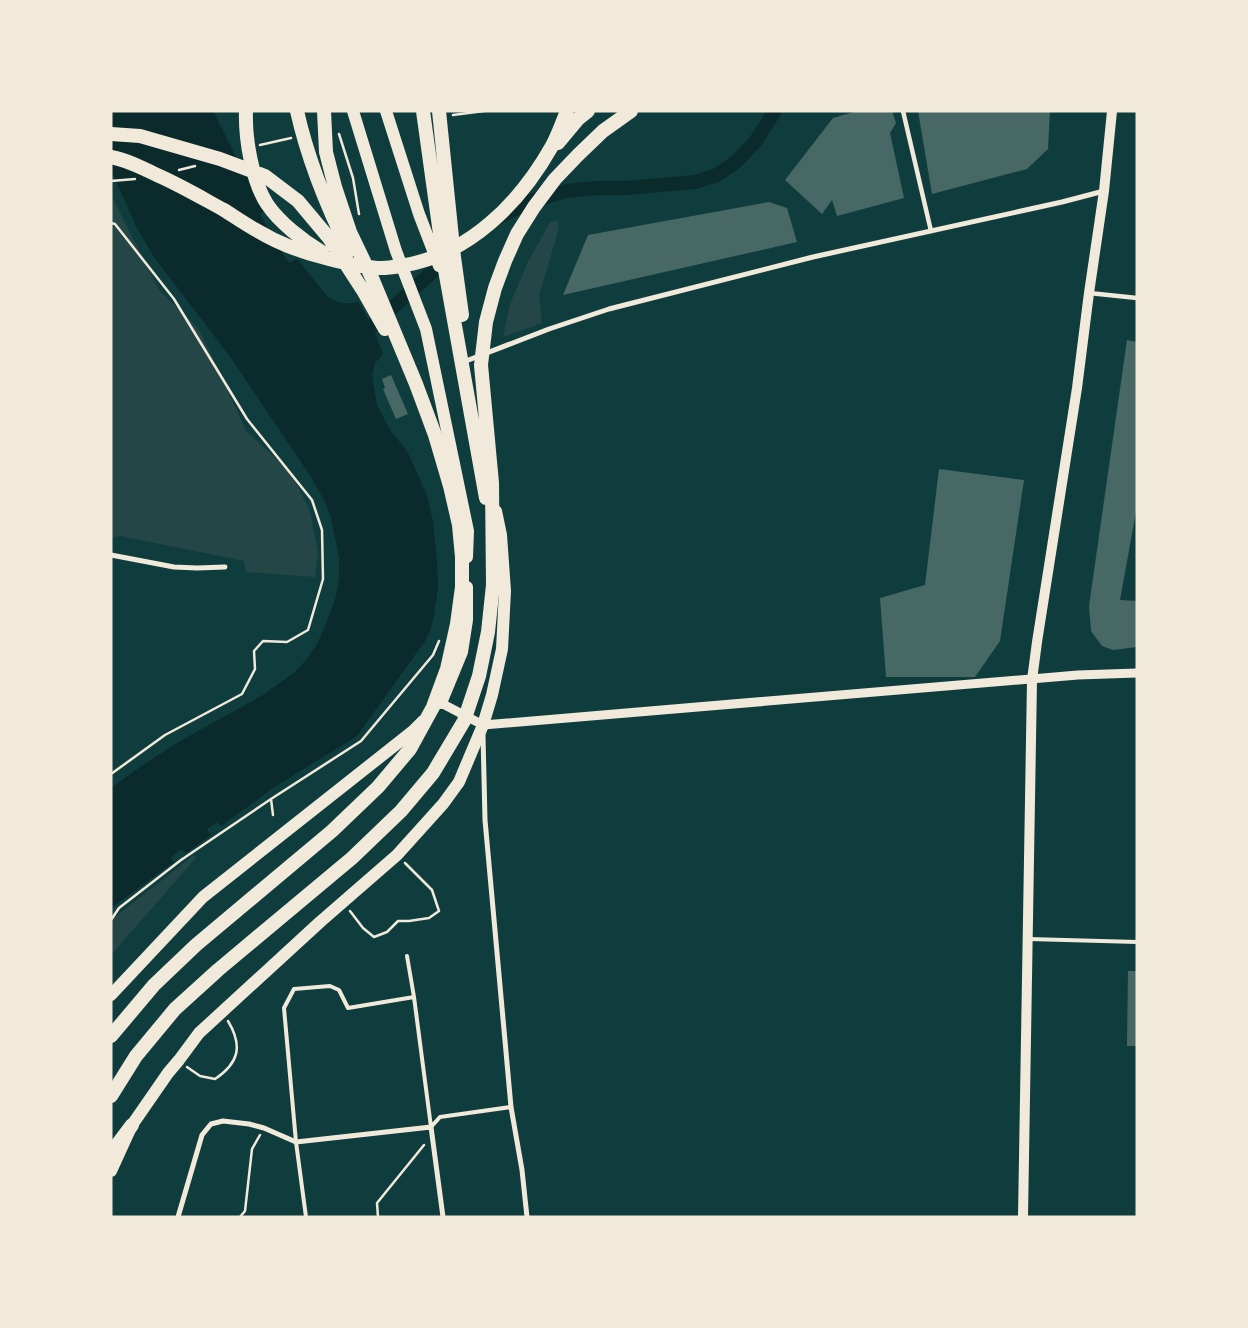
<svg xmlns="http://www.w3.org/2000/svg" width="1248" height="1328" font-family="'Playfair Display',serif">
  <rect width="100%" height="100%" fill="#0f3d3e"/>
  <path fill="#244646" d="M111 195 159 290 198 328 222 377 246 431 290 471 310 511 318 552 315 577 246 572 244 561 120 536 111 538Z
    M559 221 558 231 539 296 542 323 503 337 510 304 527 264 550 222Z
    M194 855 196 858 111 955V920Z"/>
  <path fill="#0a2a2b" d="M111 111H213L241 167 265 210 260 214 273 239 289 263 297 259 328 297 340 303H354L358 301 372 326 383 354 375 363 372 375 377 405 390 430 407 451 427 495 433 521 437 560 438 586 434 615 431 628 425 641 357 736 273 788 221 826 217 822 207 829 211 835 186 853 181 849 171 858 174 862 111 908V788L140 767 180 741 263 695 295 672 306 660 317 644 326 624 336 597 339 578V557L331 518 325 502 311 477 231 358 154 257 137 228 111 170Z"/>
  <g fill="none" stroke-linecap="round" stroke-linejoin="round">
    <path stroke="#0a2a2b" stroke-width="14" d="M497 218 529 202 566 191 596 188H627L695 182 717 175 736 162 755 142 775 111
      M355 336 372 326 448 258"/>
  </g>
  <path fill="#486865" d="M857 111H892L896 123 890 133 904 198 837 216 832 200 822 214 785 180 833 118Z
    M918 111H1050L1048 149 1027 169 932 194Z
    M769 202 787 208 797 242 563 295 588 235Z
    M1127 340 1137 342V506L1120 600 1137 601V647L1113 650 1102 646 1091 631 1089 606Z
    M391 375 408 414 396 419 383 389 385 388 382 379Z
    M939 469 1024 480 1000 641 975 677H886L880 598 925 585Z
    M1128 971H1137V1046H1127Z"/>
  <g fill="none" stroke-linecap="round" stroke-linejoin="round">
    <path stroke="#f1e9da" stroke-width="2.5" d="M453 115 484 111
      M339 134 353 178 359 214
      M260 145 291 138
      M179 170 195 166
      M111 181 135 179
      M111 223 115 224 174 299 247 419 312 500 322 530 323 579 308 630 287 642 263 641 254 651 255 669 242 694 165 735 111 774
      M271 799 273 815
      M350 911 363 928 374 937 387 932 398 921H409L429 918 439 911 432 890 405 863
      M111 920 119 908 181 860 271 799 361 741 433 655 439 641
      M187 1067 200 1076 215 1079C239 1063 243 1046 228 1021
      M240 1217 245 1211 252 1149 260 1135
      M378 1217 377 1203 424 1145"/>
    <path stroke="#f1e9da" stroke-width="4" d="M1029 939 1137 942
      M407 956 414 997 431 1127
      M431 1127 440 1117 511 1107
      M306 1217 296 1142 284 1008 294 989 330 986 339 990 348 1008 414 997"/>
    <path stroke="#f1e9da" stroke-width="4.5" d="M903 111 931 231
      M1089 293 1137 298"/>
    <path stroke="#f1e9da" stroke-width="5" d="M466 361 549 329 609 309 813 257 1062 202 1104 191
      M111 555 174 567 197 568 225 567
      M483 735 485 820 511 1107 522 1170 527 1217
      M178 1217 202 1135 211 1124 223 1121 249 1124 264 1128 296 1142 431 1127 443 1217"/>
    <path stroke="#f1e9da" stroke-width="9" d="M441 703 483 725 1078 675 1137 673"/>
    <path stroke="#f1e9da" stroke-width="10" d="M1023 1217 1032 680 1037 642 1077 388 1089 293 1104 191 1112 111"/>
    <path stroke="#f1e9da" stroke-width="12" d="M353 111 396 251 426 329 468 531 467 557
      M386 111 419 214 439 266
      M441 703 462 652 467 620V587
      M111 995 203 897 413 731 423 721
      M111 1171 132 1125 168 1073 179 1060 199 1033 320 922 397 855 443 804 459 782 483 725 492 695 502 649 505 591 501 535 496 511"/>
    <path stroke="#f1e9da" stroke-width="14" d="M246 111C245 138 252 181 267 204 279 222 303 241 322 252
      M297 111C308 160 327 207 349 251
      M423 111 445 270 486 498
      M439 111 454 257 462 315
      M111 134 140 136 220 159 265 176 298 201 329 238 364 292 385 329
      M558 143 578 119 588 111
      M111 157C127 160 143 168 157 175 180 185 202 198 224 210 235 217 245 224 256 230 279 244 304 253 329 259 346 263 364 268 382 268 388 268 394 267 400 266 468 256 520 203 552 146 558 135 562 123 567 111
      M111 1036 154 985 196 945 332 831 378 787 410 749 433 707 447 669 457 624 462 587V557L459 525 450 486 435 435 416 384 372 278 350 232 335 187 326 152 324 111
      M111 1096 136 1056 175 1009 218 970 352 858 401 811 433 773 464 721 479 676 488 632 493 585 492 483 481 365 486 322 495 288 505 261 517 234 534 207 555 179 578 155 603 131 631 111
      M111 1153 132 1125"/>
  </g>
  <rect width="1248" height="1328" fill="none" stroke="#f1e9da" stroke-width="225"/>
</svg>
